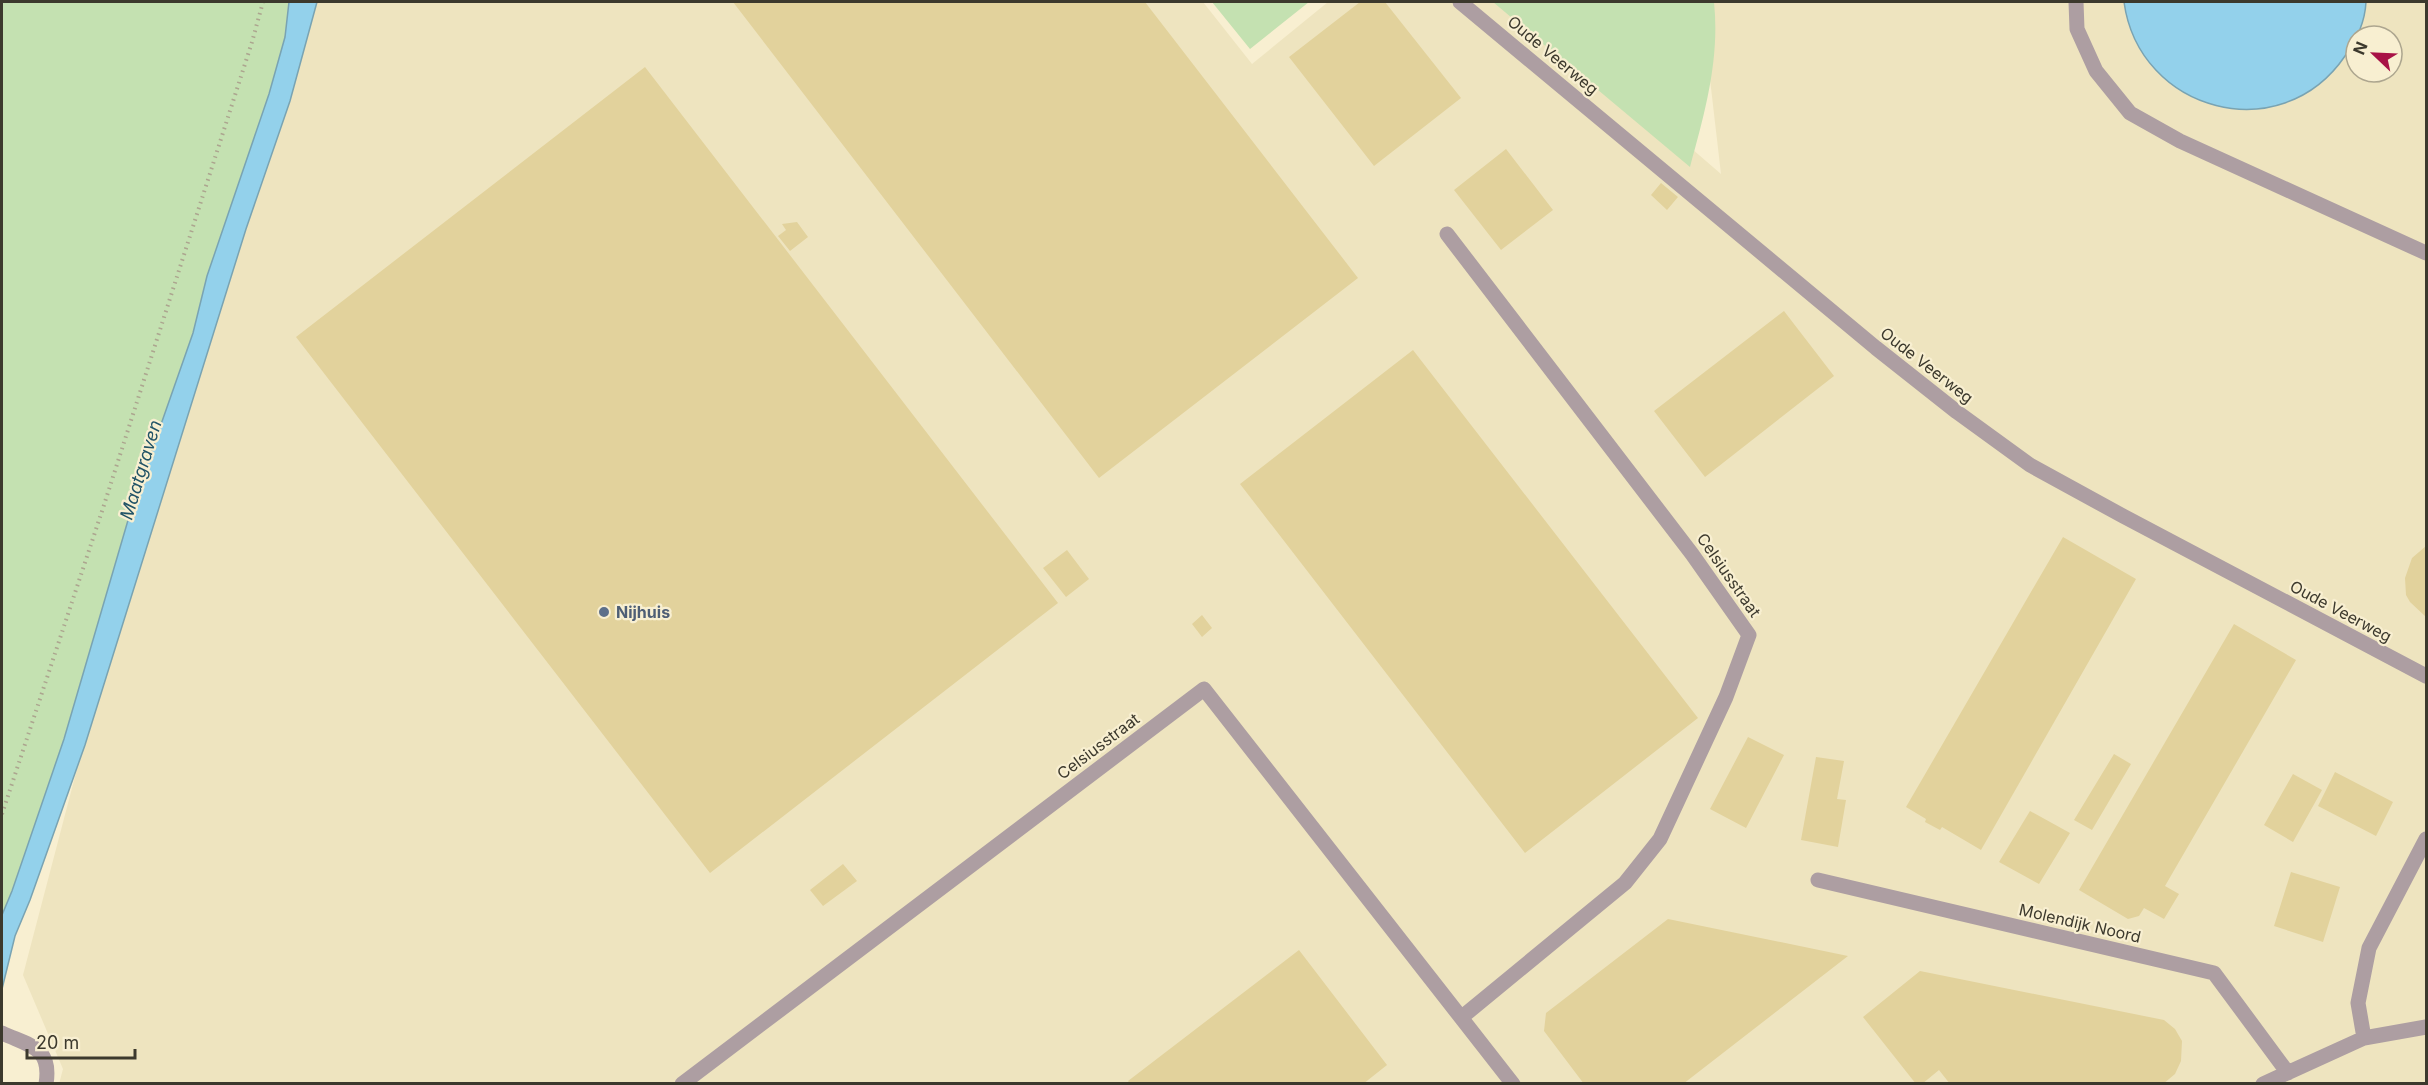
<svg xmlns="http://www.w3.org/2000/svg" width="2428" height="1085" font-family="Inter,sans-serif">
  <rect width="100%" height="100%" fill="#f8efd1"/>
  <path fill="#eee4bf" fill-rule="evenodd" d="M278 2H1203L1252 64 1328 2H1522L1721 174 1701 2H2426V1083L59 1084 63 1069 23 975ZM2356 36H2392V72H2356Z"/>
  <path fill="#c4e1b1" d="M2 2H289L285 37 269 94 207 276 193 333 131 510 64 739 12 891 2 915Z
    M1212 2H1309L1250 49Z
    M1493 2H1714C1720 59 1705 112 1690 167Z"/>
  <path fill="#93d1eb" stroke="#79a3b2" stroke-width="1.5" d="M289 2H317L290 101 246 229 85 745 30 900 15 936 2 989V915L12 891 64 739 131 510 193 333 207 276 269 94 285 37Z
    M2124 2H2366C2365 21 2356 41 2345 56 2281 150 2139 112 2124 2Z"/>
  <path fill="#e2d29c" d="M733 2H1145L1358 278 1099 478Z
    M1360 2H1385L1461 98 1374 166 1289 57Z
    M645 67 1058 603 710 873 296 337Z
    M1506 149 1553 210 1501 250 1454 190Z
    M1661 183 1678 197 1667 210 1651 195Z
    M797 222 808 237 790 251 778 236 786 230 782 224Z
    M1784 311 1834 376 1705 477 1654 411Z
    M1413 350 1698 718 1525 853 1240 484Z
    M2063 537 2136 579 1981 850 1942 827 1940 830 1925 822 1926 819 1906 807Z
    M2426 546V617L2410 602 2406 595 2405 578 2412 558Z
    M1067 550 1089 579 1066 597 1043 568Z
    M1202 615 1212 628 1202 637 1192 624Z
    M2234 624 2296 660 2165 886 2179 894 2164 919 2144 908 2139 916 2128 919 2079 890Z
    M1748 737 1784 755 1746 828 1710 809Z
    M2114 754 2131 764 2092 830 2074 820Z
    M1816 757 1844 761 1837 799 1846 800 1838 847 1801 840Z
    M2335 772 2393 802 2376 836 2318 806Z
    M2293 774 2322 790 2293 842 2264 825Z
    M2030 811 2070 833 2039 884 1999 862Z
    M843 864 857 881 823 906 810 890Z
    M2291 872 2340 887 2323 942 2274 926Z
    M1668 919 1848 956 1683 1084H1584L1544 1031 1546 1013Z
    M1299 950 1387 1065 1363 1084H1130L1128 1081Z
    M1920 971 2164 1020 2175 1029 2182 1041 2181 1061 2175 1074 2163 1084H1950L1939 1070 1922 1084H1916L1863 1017Z"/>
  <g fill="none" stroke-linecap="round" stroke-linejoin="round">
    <path stroke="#aca58f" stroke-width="4" stroke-dasharray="1.5 4.5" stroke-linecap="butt" d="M2 814 104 505 252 42 263 2"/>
    <path stroke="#ad9ea2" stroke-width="15" d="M1460 2 1876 348 1957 412 2030 465 2123 516 2426 676
      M2076 2 2077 29 2096 71 2130 113 2180 141 2426 253
      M1447 234 1692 554 1749 635 1726 697 1660 839 1625 883 1462 1017
      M1818 880 2214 973 2288 1073
      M2 1033C30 1046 52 1047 46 1084
      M2364 1038 2358 1003 2369 948 2426 839
      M682 1084 1204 689 1513 1084
      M2263 1084 2364 1038 2426 1027"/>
  </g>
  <circle fill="#5c6f8a" stroke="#f8efd1" stroke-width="2" cx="604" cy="612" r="6"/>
  <g text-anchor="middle" stroke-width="4.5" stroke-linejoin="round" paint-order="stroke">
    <g font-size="16" fill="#3c392d" stroke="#f8efd1">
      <text transform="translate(1553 55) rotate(40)" y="6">Oude Veerweg</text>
      <text transform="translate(1927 365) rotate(38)" y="6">Oude Veerweg</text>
      <text transform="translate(1729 575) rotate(55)" y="6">Celsiusstraat</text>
      <text transform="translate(2341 611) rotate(28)" y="6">Oude Veerweg</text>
      <text transform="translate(1098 746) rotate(-37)" y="6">Celsiusstraat</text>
      <text transform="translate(2080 923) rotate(13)" y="6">Molendijk Noord</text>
    </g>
    <g font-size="16" font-weight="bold" fill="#4e5e75" stroke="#f8efd1" text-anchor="start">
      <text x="616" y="618">Nijhuis</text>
    </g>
    <g font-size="18" font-style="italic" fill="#215366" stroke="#f8efd1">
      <text transform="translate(141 470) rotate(-73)" y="6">Maatgraven</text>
    </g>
  </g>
  <rect width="2428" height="1085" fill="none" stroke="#3c392d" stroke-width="6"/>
  <g transform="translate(2374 54) rotate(293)"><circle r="28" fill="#f8efd1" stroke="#ada68f" stroke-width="1.5"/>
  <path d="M0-4.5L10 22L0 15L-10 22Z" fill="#a81246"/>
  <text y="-9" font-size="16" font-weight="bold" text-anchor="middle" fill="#3c392d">N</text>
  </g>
  <path d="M27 1049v9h108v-9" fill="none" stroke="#3c392d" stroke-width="3"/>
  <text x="36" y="1049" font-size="18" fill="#3c392d" stroke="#f8efd1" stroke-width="4.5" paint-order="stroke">20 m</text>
</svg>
